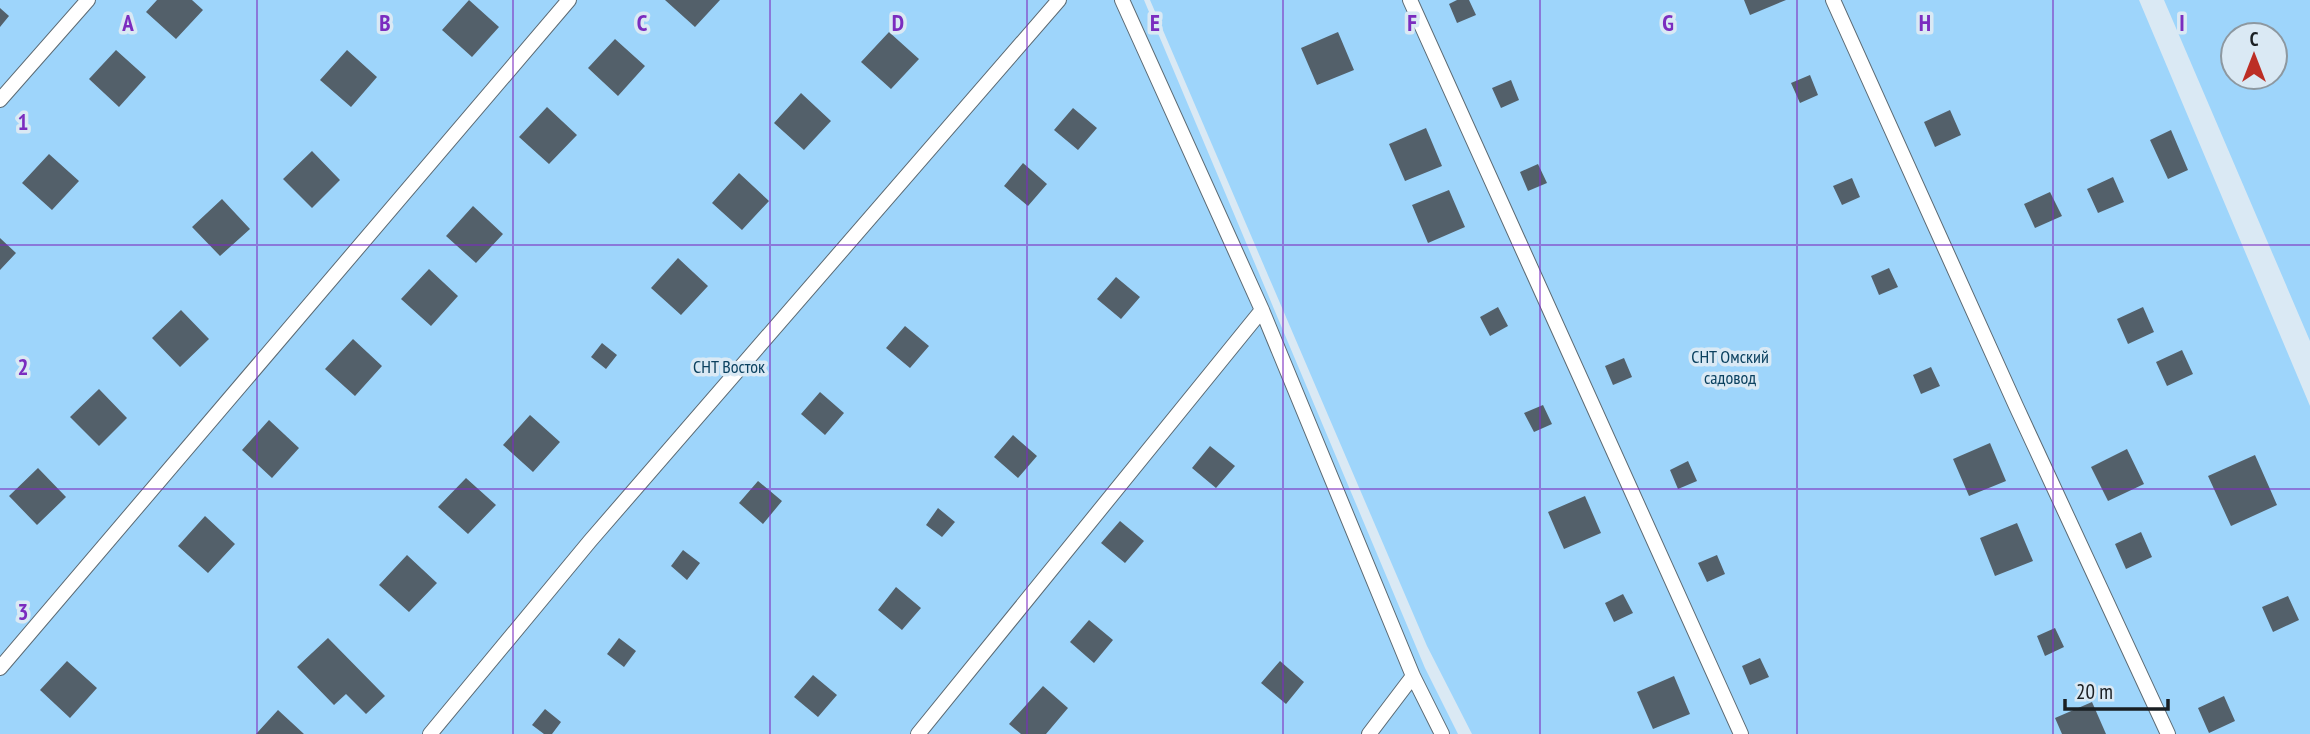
<svg xmlns="http://www.w3.org/2000/svg" width="2310" height="734" font-family="'PT Sans Narrow',sans-serif">
  <rect width="100%" height="100%" fill="#dae9f4"/>
  <path fill="#9ed5fb" fill-rule="evenodd" d="M0 0H1144L1425 668 1458 734H0Z
    M1150 0H2139L2310 406V734H1472L1427 646Z
    M2164 0H2310V341ZM2275 35V77H2233V35Z"/>
  <path fill="#53606a" d="M157 0H192L203 10 176 39 146 12Z
    M469 0 499 27 472 57 442 30Z
    M665 0H720L695 27Z
    M1457 0H1469L1476 15 1457 23 1449 4Z
    M1744 0H1786L1750 15Z
    M0 8 9 16 0 27Z
    M889 32 919 59 891 89 861 62Z
    M1338 32 1354 70 1317 85 1301 48Z
    M615 39 645 66 618 96 588 68Z
    M116 50 146 77 119 107 89 79Z
    M347 50 377 77 351 107 320 80Z
    M1810 75 1818 95 1800 103 1791 83Z
    M1511 80 1519 100 1501 108 1492 88Z
    M801 93 831 121 804 150 774 123Z
    M547 107 577 135 549 164 519 137Z
    M1073 108 1097 128 1078 150 1054 130Z
    M1950 110 1961 135 1935 147 1924 122Z
    M1426 128 1442 166 1405 181 1389 144Z
    M2171 130 2188 170 2168 179 2150 140Z
    M312 151 340 180 312 208 283 179Z
    M49 154 79 181 52 210 22 183Z
    M1023 163 1047 184 1028 206 1004 186Z
    M1538 164 1547 183 1528 191 1520 172Z
    M739 173 769 201 742 230 712 203Z
    M2113 177 2124 202 2098 213 2087 189Z
    M1852 178 1860 197 1842 205 1833 186Z
    M1449 190 1465 227 1428 243 1412 205Z
    M2050 192 2062 216 2035 228 2024 204Z
    M222 199 250 229 220 256 192 227Z
    M473 206 503 234 476 263 446 236Z
    M0 238 16 253 0 270Z
    M678 258 708 286 681 315 651 288Z
    M1889 268 1898 287 1879 295 1871 276Z
    M429 269 458 296 431 326 401 299Z
    M1116 277 1140 297 1121 319 1097 299Z
    M1498 307 1508 326 1490 336 1480 317Z
    M2143 307 2154 332 2128 344 2117 319Z
    M181 310 209 339 180 367 152 338Z
    M905 326 929 346 910 368 886 348Z
    M353 339 382 366 355 396 325 369Z
    M602 343 617 355 606 369 591 357Z
    M2182 350 2193 374 2167 386 2156 362Z
    M1624 358 1632 377 1613 385 1605 366Z
    M1931 367 1940 386 1921 394 1913 375Z
    M99 389 127 418 99 446 70 417Z
    M820 392 844 413 825 435 801 414Z
    M1543 405 1552 424 1534 432 1524 413Z
    M530 415 560 442 533 472 503 445Z
    M269 420 299 448 272 478 242 450Z
    M1013 435 1037 456 1018 478 994 457Z
    M1990 443 2006 481 1969 496 1953 459Z
    M1210 446 1235 466 1216 488 1192 468Z
    M2127 449 2144 484 2108 501 2091 467Z
    M2255 455 2277 505 2231 526 2208 476Z
    M1688 461 1697 481 1678 489 1670 470Z
    M38 468 66 497 37 525 9 496Z
    M466 478 496 505 468 534 438 507Z
    M758 481 782 501 763 524 739 503Z
    M1585 496 1601 533 1564 549 1548 512Z
    M938 508 955 522 942 537 926 525Z
    M205 516 235 544 208 573 178 546Z
    M1120 521 1144 541 1125 563 1101 543Z
    M2017 523 2033 561 1995 576 1980 538Z
    M2141 532 2152 557 2126 569 2115 544Z
    M683 550 700 563 687 580 671 566Z
    M407 555 437 583 409 612 379 585Z
    M1717 555 1725 574 1707 582 1698 563Z
    M896 587 921 608 902 630 878 610Z
    M1623 594 1633 613 1614 622 1605 603Z
    M2288 596 2299 620 2273 632 2262 607Z
    M1089 620 1113 640 1094 663 1070 642Z
    M2055 628 2064 647 2045 656 2037 636Z
    M328 638 385 696 366 714 346 694 334 705 297 667Z
    M619 638 636 651 624 667 607 654Z
    M1760 658 1769 677 1750 685 1742 666Z
    M67 661 97 688 70 718 40 690Z
    M1280 661 1304 682 1286 704 1261 683Z
    M813 675 837 695 818 717 794 697Z
    M1674 676 1690 714 1653 729 1637 692Z
    M1043 686 1068 708 1046 734H1021L1009 724Z
    M2224 696 2235 721 2209 733 2198 708Z
    M2092 702 2106 734H2062L2055 718Z
    M545 709 561 722 552 734H544L532 725Z
    M278 710 304 734H256Z"/>
  <g fill="none" stroke-linecap="round" stroke-linejoin="round">
    <g stroke="#5c6a73" stroke-width="16">
      <path id="lane" d="M1122 0 1262 310 1413 676 1442 734
        M1410 0 1741 734
        M1833 0 2016 406 2168 734
        M0 100 88 0
        M0 668 569 0
        M430 734 590 541 1059 0
        M918 734 1262 310
        M1369 734 1413 676"/>
    </g>
    <use href="#lane" stroke="#fff" stroke-width="14"/>
  </g>
  <path fill="none" stroke="#7b2cbf" stroke-width="2" stroke-opacity="0.55" d="M257 0V734M513 0V734M770 0V734M1027 0V734M1283 0V734M1540 0V734M1797 0V734M2053 0V734M0 245H2310M0 489H2310"/>
  <g text-anchor="middle" stroke-width="7" stroke-linejoin="round" paint-order="stroke">
    <g font-size="18" fill="#0b415f" stroke="#dae9f4">
      <text x="1730" y="363">СНТ Омский<tspan x="1730" dy="21">садовод</tspan></text>
      <text x="729" y="373">СНТ Восток</text>
    </g>
  </g>
  <g font-size="23" text-anchor="middle" font-weight="bold" fill="#7b2cbf" stroke="#dae9f4" stroke-width="7" stroke-linejoin="round" paint-order="stroke">
    <text x="128" y="31">A</text>
    <text x="385" y="31">B</text>
    <text x="642" y="31">C</text>
    <text x="898" y="31">D</text>
    <text x="1155" y="31">E</text>
    <text x="1412" y="31">F</text>
    <text x="1668" y="31">G</text>
    <text x="1925" y="31">H</text>
    <text x="2182" y="31">I</text>
    <text x="23" y="130">1</text>
    <text x="23" y="375">2</text>
    <text x="23" y="620">3</text>
  </g>
  <g transform="translate(2254 56)"><circle r="33" fill="#dae9f4" stroke="#8d98a0" stroke-width="2"/>
  <path d="M0-5L12 26L0 18L-12 26Z" fill="#bc2e25"/>
  <text y="-10" font-size="19" font-weight="bold" text-anchor="middle" fill="#1a1f23">С</text>
  </g>
  <path d="M2065 699v10h103v-10" fill="none" stroke="#1a1f23" stroke-width="3.5"/>
  <text x="2076" y="699" font-size="21" fill="#1a1f23" stroke="#dae9f4" stroke-width="5" paint-order="stroke">20 m</text>
</svg>
